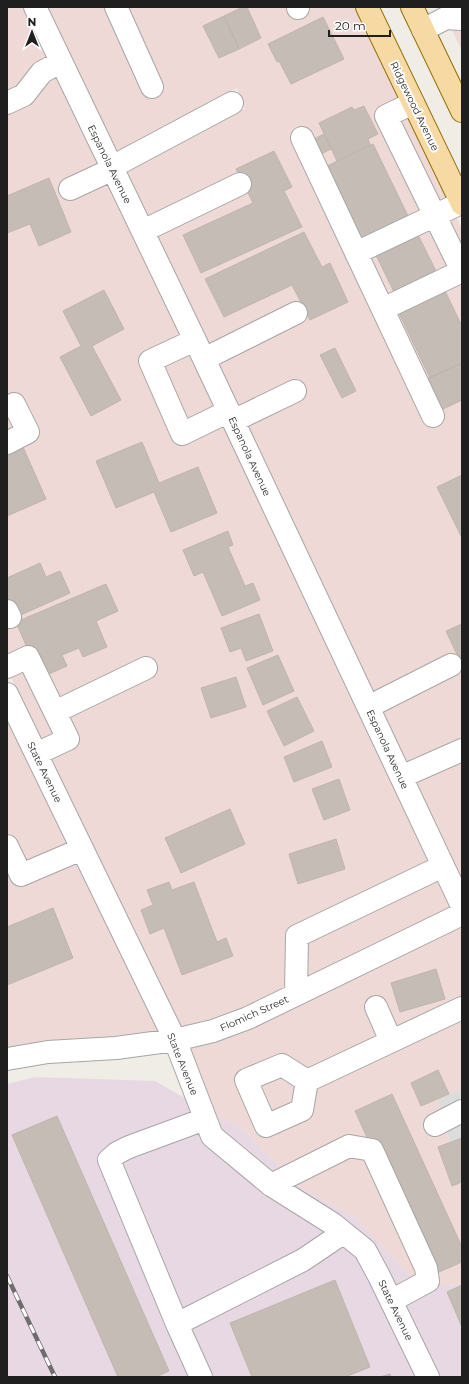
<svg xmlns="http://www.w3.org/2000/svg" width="469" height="1384" font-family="Montserrat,sans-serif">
  <rect width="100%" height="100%" fill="#efede6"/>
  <path fill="#dddcdc" d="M462 1089V1181L437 1100Z"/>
  <path fill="#efd9d6" d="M7 7H23L186 345 451 907 244 1007 210 1019 180 1027 7 669Z
    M46 7H355L462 229V881L204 334 126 173 245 109 237 88 116 152Z
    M441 7H462V51Z
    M7 718 158 1031 115 1036 48 1041 7 1047Z
    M460 928 462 931V1089L437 1100 462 1181V1284L420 1286 356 1218 301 1188 241 1128 214 1114 189 1049 216 1042 252 1028Z"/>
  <path fill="#e8d8e4" d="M35 1077 155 1081 185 1098 202 1141 206 1146 266 1195 327 1234 357 1258 417 1377H7V1084Z
    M214 1114 241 1128 301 1188 356 1218 420 1286 462 1284V1377H440L388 1271 370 1240 338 1214 277 1175 220 1129Z"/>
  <path fill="#c4bcb5" stroke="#c0b5a9" d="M243 7H247L261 38 239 49 224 16Z
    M224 16 239 49 219 58 203 26Z
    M323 17 344 59 291 84 279 61 277 62 268 44Z
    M364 106 378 134 368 139 370 145 337 161 319 123 352 107 354 110Z
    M324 134 331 149 317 156 310 141Z
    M373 144 410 220 362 243 325 167Z
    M274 151 292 187 284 191 302 227 201 273 183 235 253 203 236 169Z
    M49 178 71 232 39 246 30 224 7 233V196Z
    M415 229 436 271 394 292 373 249Z
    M304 232 322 267 330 263 348 302 310 320 292 285 224 317 205 279Z
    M444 289 462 326V363L430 378 398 311Z
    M104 290 124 329 92 346 121 400 91 416 60 357 81 346 63 311Z
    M335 348 356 391 342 398 320 355Z
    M462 363V400L441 410 426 379Z
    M142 442 159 483 198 467 217 513 171 532 154 492 116 508 96 461Z
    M23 447 46 499 7 516V454Z
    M462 475V538L437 487Z
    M228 531 233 545 228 547 245 586 253 583 260 600 222 616 203 572 194 576 183 550Z
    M40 563 46 577 60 571 70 593 14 618 7 603V578Z
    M106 584 118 611 96 621 107 647 83 657 79 648 62 655 67 666 40 678 16 622Z
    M259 614 273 651 246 661 241 648 230 652 221 628Z
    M462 624V665L446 631Z
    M278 655 294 691 263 705 247 668Z
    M236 677 246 707 211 718 201 688Z
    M297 697 314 731 284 746 267 711Z
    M322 741 332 767 294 782 284 757Z
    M339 779 350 810 324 820 312 789Z
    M230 809 245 844 181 873 165 838Z
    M336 839 345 869 298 884 289 854Z
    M169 882 172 890 194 882 217 942 226 938 233 956 182 975 164 928 150 934 141 910 153 905 147 890Z
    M53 908 73 958 7 985V927Z
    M436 969 445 999 400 1012 391 983Z
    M438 1070 449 1094 421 1106 411 1083Z
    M392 1094 462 1247V1262L430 1276 355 1111Z
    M57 1116 169 1371 156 1377H118L12 1135Z
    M462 1138V1182L452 1186 438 1147Z
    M335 1280 370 1367 345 1377H252L230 1323Z
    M462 1285V1327L447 1292Z
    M390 1374 391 1377H380Z"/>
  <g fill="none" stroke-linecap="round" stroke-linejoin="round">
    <g stroke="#a6a6a6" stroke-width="24">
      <path id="minor" d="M35 7 204 359 462 906
        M116 7 152 87
        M298 7V8
        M423 30 446 18 462 19
        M7 103 24 95 42 72 61 62
        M413 103 386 116 462 271
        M302 138 433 416
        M112 167 232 103
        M70 189 113 169
        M143 231 240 184
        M356 253 461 203
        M383 309 462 271
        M195 340 150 361 182 434 229 411
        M204 359 296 313
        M233 421 295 391
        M7 443 28 432 14 404
        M7 611 10 617
        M7 667 28 657 68 739 36 754
        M7 694 175 1040 212 1136 271 1185 333 1224 365 1250 379 1276 428 1377
        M368 707 451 665
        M55 712 146 668
        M401 777 462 750
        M7 846 21 875 82 849
        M296 994 297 936 443 866
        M376 1007 391 1041
        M7 1059 48 1052 116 1048 175 1040 213 1031 248 1018 462 914
        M282 1065 307 1081 302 1110 266 1126 246 1080Z
        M307 1081 462 1008
        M435 1125 462 1111
        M271 1185 349 1146 372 1150 426 1268 428 1281 391 1301
        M177 1324 303 1260 343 1233
        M201 1377 177 1324 109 1160 117 1153 129 1147 205 1119"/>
    </g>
    <g stroke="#937007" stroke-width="24">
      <path id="major" d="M367 7 462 204
        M412 7 462 111"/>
    </g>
    <use href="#minor" stroke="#fff" stroke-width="22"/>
    <use href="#major" stroke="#f7daa3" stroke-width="22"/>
    <g stroke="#6d6d6d" stroke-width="4.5">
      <path id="rail" d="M7 1276 55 1377"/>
    </g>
    <use href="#rail" stroke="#fff" stroke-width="3" stroke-dasharray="9" stroke-linecap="butt"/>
  </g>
  <g text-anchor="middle" stroke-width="4" stroke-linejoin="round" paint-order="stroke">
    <g font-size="10" fill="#1f1f1f" stroke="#fff">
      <text transform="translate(415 106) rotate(64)" y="4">Ridgewood Avenue</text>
      <text transform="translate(110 164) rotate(64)" y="4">Espanola Avenue</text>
      <text transform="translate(250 456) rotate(65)" y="4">Espanola Avenue</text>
      <text transform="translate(388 749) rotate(65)" y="4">Espanola Avenue</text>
      <text transform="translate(45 772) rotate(64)" y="4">State Avenue</text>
      <text transform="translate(254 1013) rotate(-24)" y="4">Flomich Street</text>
      <text transform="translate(183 1064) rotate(68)" y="4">State Avenue</text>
      <text transform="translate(396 1310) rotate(64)" y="4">State Avenue</text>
    </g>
  </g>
  <rect width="469" height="1384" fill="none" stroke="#1f1f1f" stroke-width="16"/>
  <g transform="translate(32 32)" stroke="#ffffff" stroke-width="3" paint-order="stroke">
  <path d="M0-3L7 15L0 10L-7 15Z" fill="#1f1f1f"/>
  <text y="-6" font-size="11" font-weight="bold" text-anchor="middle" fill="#1f1f1f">N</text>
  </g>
  <path d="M329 30v6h61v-6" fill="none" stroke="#1f1f1f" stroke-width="2"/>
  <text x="335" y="30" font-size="12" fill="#1f1f1f" stroke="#ffffff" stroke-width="3" paint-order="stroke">20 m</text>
</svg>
